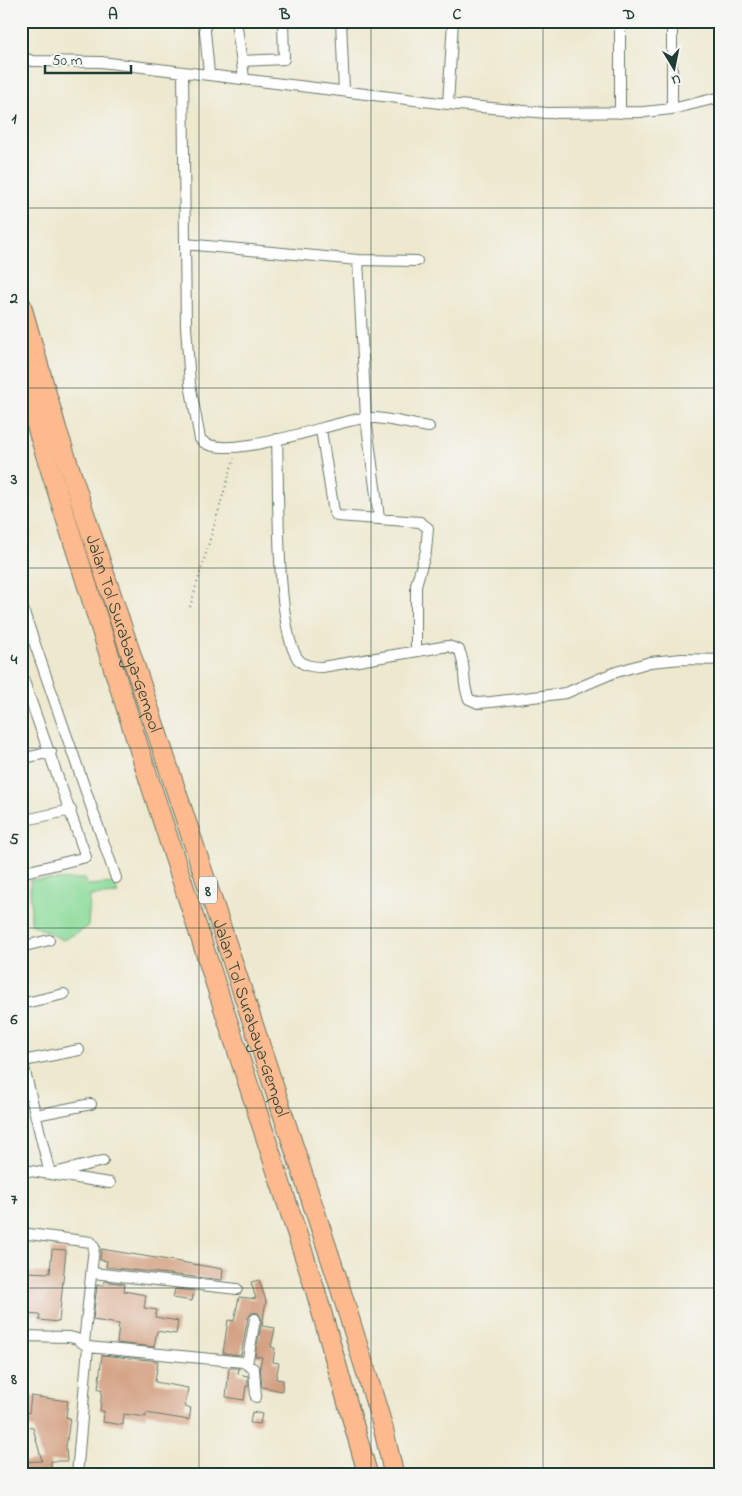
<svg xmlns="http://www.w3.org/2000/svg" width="742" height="1496" font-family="'Indie Flower',sans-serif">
  <rect width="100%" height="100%" fill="#f6f6f2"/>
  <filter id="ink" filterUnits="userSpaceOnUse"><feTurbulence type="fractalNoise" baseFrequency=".02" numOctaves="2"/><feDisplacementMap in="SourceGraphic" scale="10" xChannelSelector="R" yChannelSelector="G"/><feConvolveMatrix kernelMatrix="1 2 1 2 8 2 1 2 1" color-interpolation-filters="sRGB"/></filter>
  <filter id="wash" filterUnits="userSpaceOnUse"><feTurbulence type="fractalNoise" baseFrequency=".0096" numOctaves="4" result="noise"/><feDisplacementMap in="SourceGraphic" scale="20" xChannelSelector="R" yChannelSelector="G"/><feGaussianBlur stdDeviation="1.12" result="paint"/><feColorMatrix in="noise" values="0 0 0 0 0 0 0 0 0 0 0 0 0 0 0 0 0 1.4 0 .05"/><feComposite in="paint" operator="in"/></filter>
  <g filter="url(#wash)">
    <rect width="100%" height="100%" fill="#ede8ce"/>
    <path fill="#8bdb9a" stroke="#558c67" d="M84 879 88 885 114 883 118 894 90 896 88 927 63 940 31 924 30 880Z"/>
    <g id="blocks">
      <path fill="#d39f80" d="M52 1249 66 1250 59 1322 39 1320 40 1315 25 1314 26 1299 21 1298V1290H25L27 1272 50 1273Z
        M101 1249 223 1269 222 1280 106 1267 107 1261 100 1260Z
        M259 1280 266 1301 262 1326 275 1328 271 1347 275 1348 273 1362 279 1363 276 1379 283 1380 282 1391 262 1387 260 1366 262 1357 255 1356 262 1320 259 1313 253 1312 248 1317 241 1355 223 1353 228 1320 234 1321 239 1297 256 1299 251 1282Z
        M104 1281 125 1284 124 1291 146 1295 144 1308 157 1310 155 1317 178 1321 176 1334 157 1331 154 1347 117 1343 119 1324 93 1320 97 1285 103 1286Z
        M175 1289 194 1291 192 1301 173 1298Z
        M102 1355 158 1361 155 1382 188 1388 185 1407 191 1408 189 1420 146 1413V1417L124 1414 123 1425 103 1422 104 1411H100L102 1389H98Z
        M229 1368H239L238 1374 248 1376V1387L246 1386 244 1400 226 1397Z
        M31 1396 68 1401 66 1417 70 1418 66 1447 67 1461H51V1475L21 1472V1462L42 1461 33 1428 21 1427 22 1412 29 1413Z
        M252 1412 262 1414 260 1424 250 1423Z"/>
    </g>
  </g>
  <g filter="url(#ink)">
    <use href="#blocks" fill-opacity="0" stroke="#67796a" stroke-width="1"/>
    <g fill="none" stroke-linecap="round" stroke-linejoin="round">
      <g stroke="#67796a" stroke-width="12">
        <path id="minor" d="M204 21 209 74
          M236 21 244 78
          M341 21 344 91
          M21 57 32 61 101 62 448 104 547 113 644 112 672 109 721 97
          M242 61 284 59 283 21
          M183 72 186 326 190 384 200 439C222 465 333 421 365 418 380 416 412 425 429 427
          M448 104 453 21
          M672 109V21
          M620 113V21
          M185 244 358 260 417 261
          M358 260 366 418 379 518
          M321 430 334 512 337 516 420 522 428 528 426 551 416 585V651
          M277 439C279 484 275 627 298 659 303 666 315 667 322 667L448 646 459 650C467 665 461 683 469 699L478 703 491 702 566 693 613 673 650 662 682 659 721 660
          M21 604 116 878
          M21 673 86 857 21 873
          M21 759 51 752
          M21 821 71 810
          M21 947 49 940
          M21 1004 64 994
          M21 1056 50 1174 103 1161
          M23 1061 79 1050
          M36 1115 91 1104
          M24 1170 110 1183
          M21 1233 91 1242 94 1247 84 1343
          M93 1273 237 1289
          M21 1336 70 1337 77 1339 88 1347 77 1475
          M88 1347 243 1362 254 1369 256 1397
          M247 1364 255 1319"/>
      </g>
      <g stroke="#67796a" stroke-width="21">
        <g id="motorway">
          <path id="s1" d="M21 304 57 430 338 1281 383 1427 394 1475"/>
          <path d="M21 371 39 434 143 761 315 1289 368 1475"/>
        </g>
      </g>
      <path stroke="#67796a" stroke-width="2" stroke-dasharray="1 4" stroke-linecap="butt" d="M190 607 234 458"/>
      <use href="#minor" stroke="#fff" stroke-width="10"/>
      <use href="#motorway" stroke="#fcba8e" stroke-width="19"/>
    </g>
  </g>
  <path fill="none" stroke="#1f3d34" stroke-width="1" stroke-opacity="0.55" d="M199 21V1475M371 21V1475M543 21V1475M21 208H721M21 388H721M21 568H721M21 748H721M21 928H721M21 1108H721M21 1288H721"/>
  <g text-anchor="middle" stroke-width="4" stroke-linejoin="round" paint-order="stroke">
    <rect fill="#f6f6f2" stroke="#60746d" stroke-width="1" x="199" y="876.5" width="18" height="27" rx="4"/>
    <g font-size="16" font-weight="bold" fill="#1f3d34">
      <text x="208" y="896">8</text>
    </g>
    <g font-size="18" fill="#1f3d34" stroke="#f6f6f2">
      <text dy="6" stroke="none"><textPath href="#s1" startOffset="345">Jalan Tol Surabaya–Gempol</textPath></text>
      <text dy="6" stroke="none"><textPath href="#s1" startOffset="750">Jalan Tol Surabaya–Gempol</textPath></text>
    </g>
  </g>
  <rect width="742" height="1496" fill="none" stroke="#f6f6f2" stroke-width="55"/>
  <g transform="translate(674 68) rotate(170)" stroke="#f6f6f2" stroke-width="4" paint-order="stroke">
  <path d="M0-4L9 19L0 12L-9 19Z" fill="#1f3d34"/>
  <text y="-8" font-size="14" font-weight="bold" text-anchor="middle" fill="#1f3d34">U</text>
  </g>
  <path d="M45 65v8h86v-8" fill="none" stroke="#1f3d34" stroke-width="2.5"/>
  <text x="52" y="65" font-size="15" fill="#1f3d34" stroke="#f6f6f2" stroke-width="4" paint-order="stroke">50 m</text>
  <rect x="28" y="28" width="686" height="1440" fill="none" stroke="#1f3d34" stroke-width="2"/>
  <g font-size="16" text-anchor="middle" font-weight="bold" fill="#1f3d34">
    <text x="113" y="19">A</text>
    <text x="285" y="19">B</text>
    <text x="457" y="19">C</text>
    <text x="629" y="19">D</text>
    <text x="14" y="123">1</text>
    <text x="14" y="303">2</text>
    <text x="14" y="484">3</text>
    <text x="14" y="664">4</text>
    <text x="14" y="844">5</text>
    <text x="14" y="1024">6</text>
    <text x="14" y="1204">7</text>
    <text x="14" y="1384">8</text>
  </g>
</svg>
